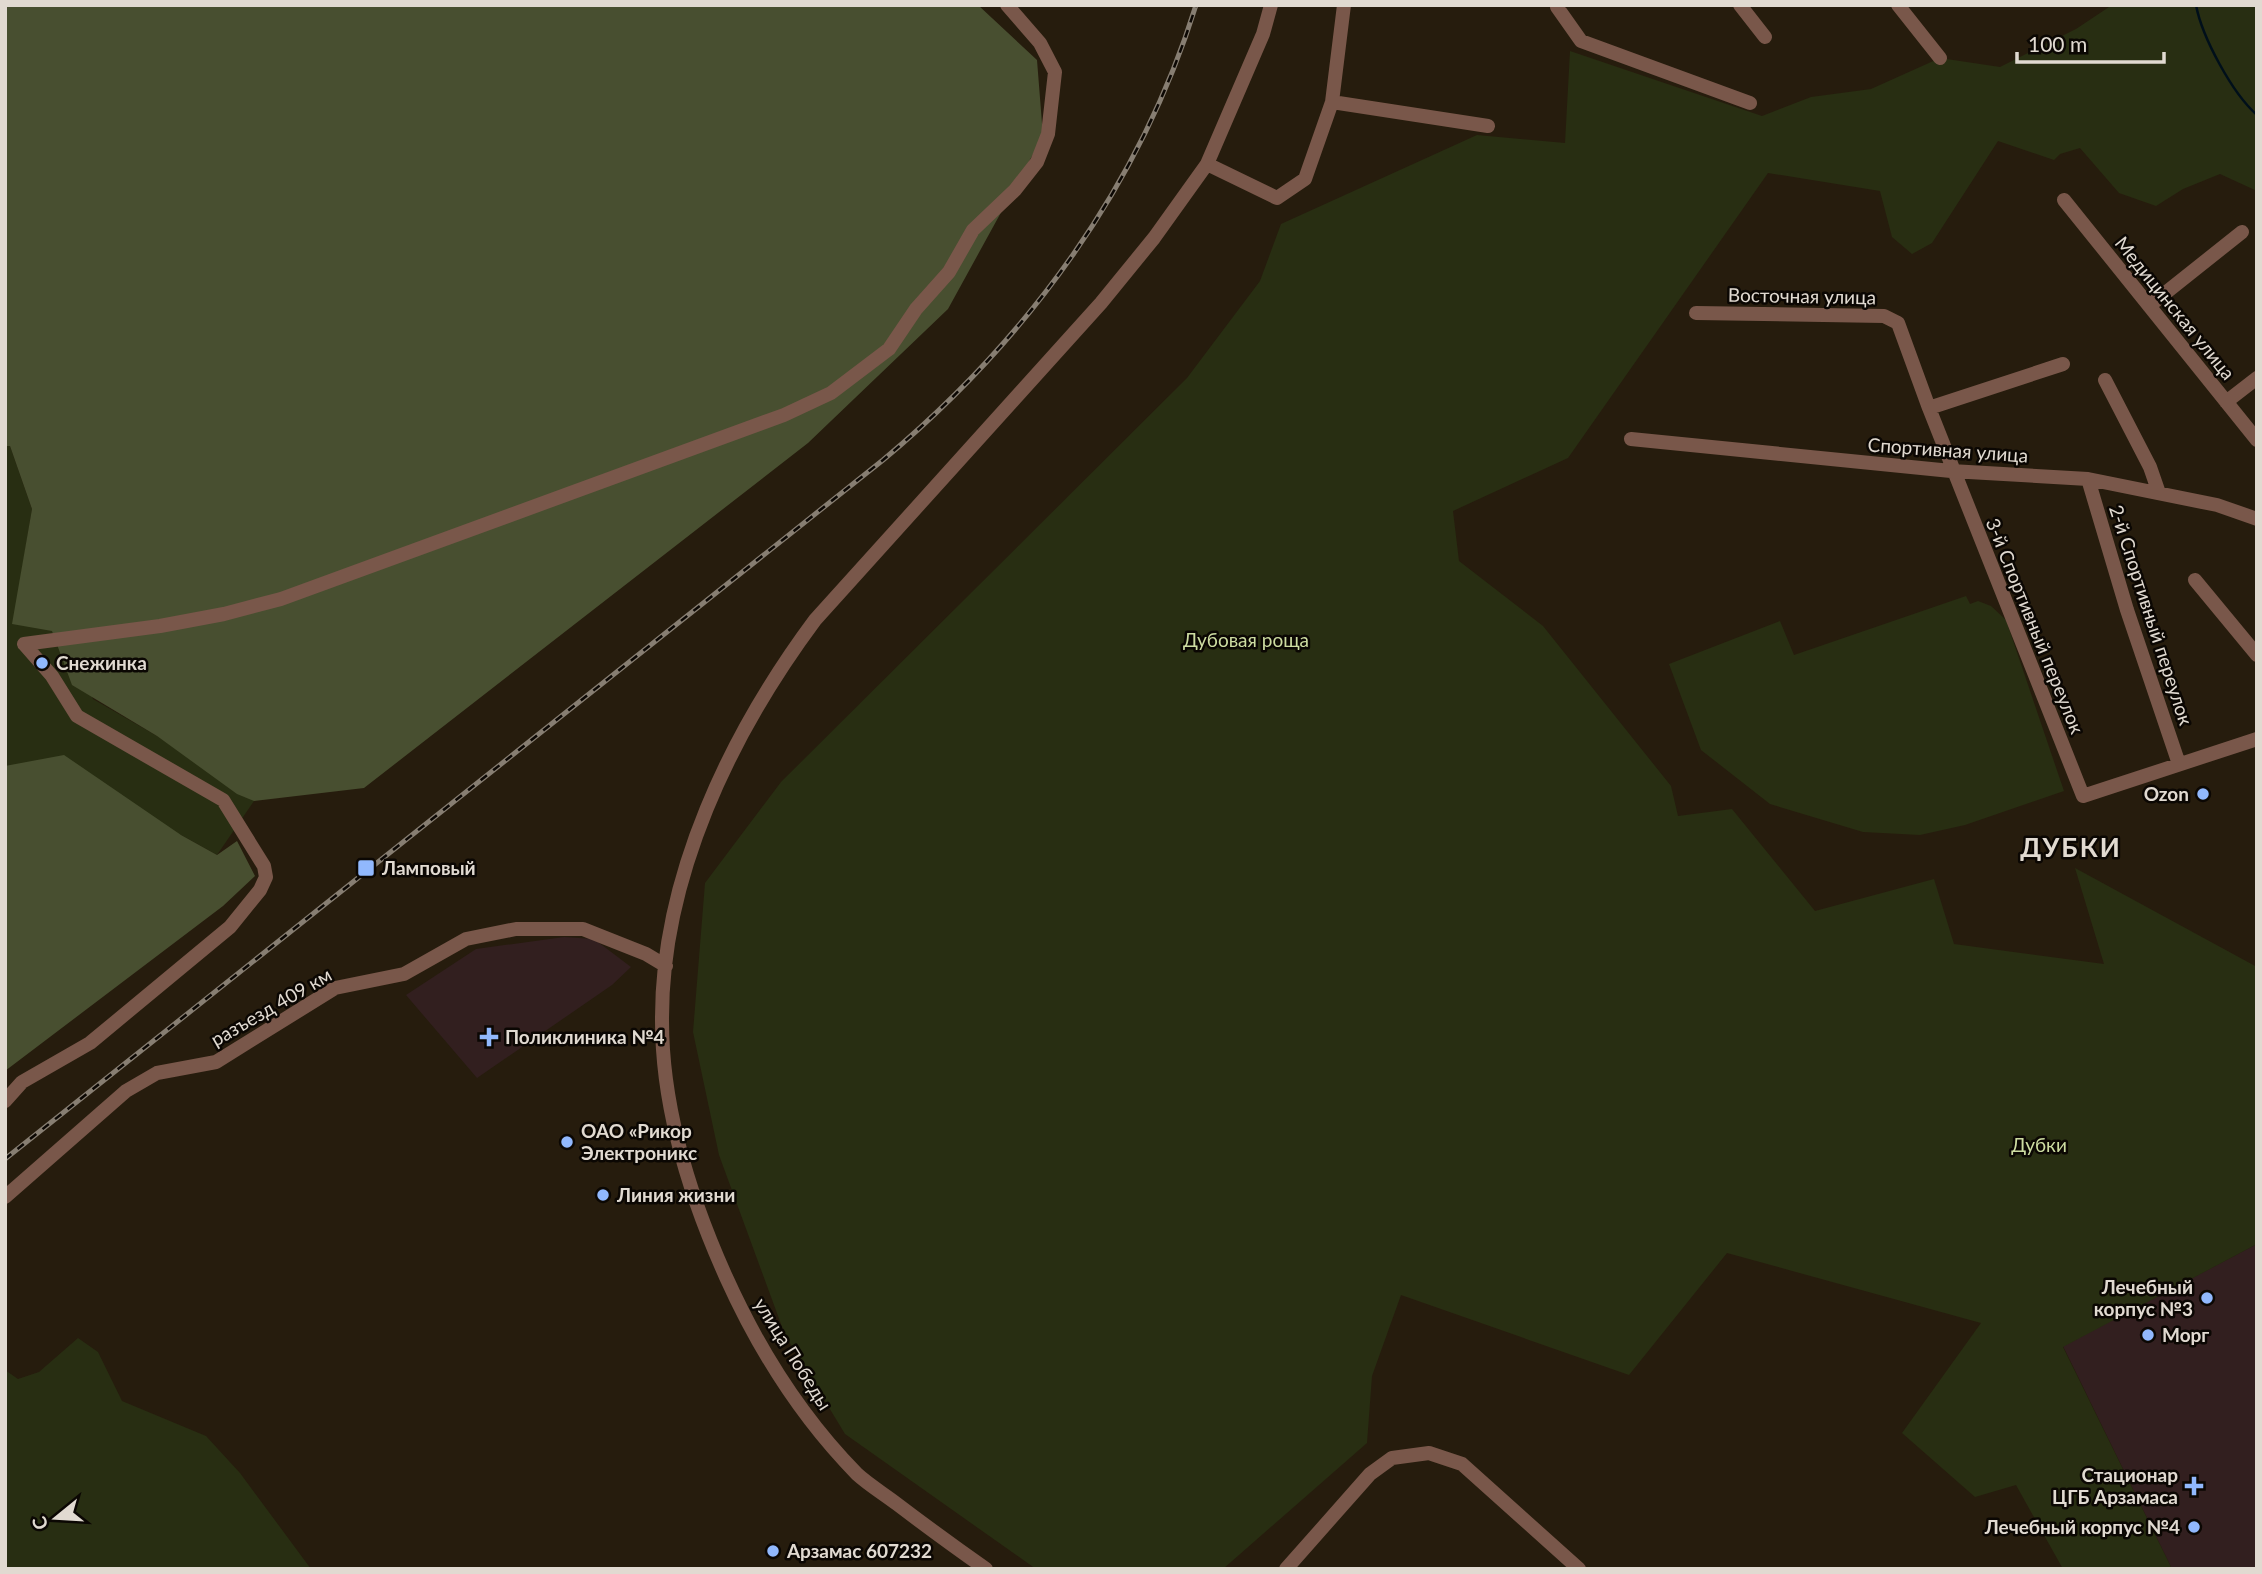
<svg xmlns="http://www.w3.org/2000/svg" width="2262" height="1574" font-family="Lato,sans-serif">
  <rect width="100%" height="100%" fill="#261c0d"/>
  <path fill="#321f1f" d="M564 937 594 939 631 967 612 985 477 1078 406 995 476 949Z
    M2257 1244V1569H2172L2063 1346Z"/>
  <path fill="#282e12" d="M2112 5H2257V191L2220 174 2183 189 2156 206 2119 193 2080 148 2060 154 2054 160 1998 141 1932 243 1912 254 1892 237 1880 191 1768 173 1568 458 1453 511 1459 561 1543 626 1671 786 1678 816 1732 809 1815 911 1934 879 1954 944 2104 964 2075 868 2257 967V1244L2063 1347 2172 1569H2063L2016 1485 1975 1497 1902 1433 1981 1323 1727 1253 1629 1375 1401 1295 1372 1376 1367 1443 1223 1569H1036L845 1434 785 1335 719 1155 693 1032 705 883 781 782 1187 378 1260 281 1281 224 1477 135 1565 143 1570 51 1762 116 1811 97 1871 89 1940 58 2000 67 2076 29Z
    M5 446H10L32 509 18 594 63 626 93 699 157 736 254 801 217 855 181 835 5 769Z
    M1966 596 1970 604 1978 601 1991 606 2006 620 2064 791 1965 825 1920 835 1863 832 1770 804 1701 750 1669 664 1780 621 1794 655Z
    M78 1338 98 1352 122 1401 206 1436 240 1473 311 1569H5V1370L18 1379 39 1372Z"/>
  <path fill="#484f30" d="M5 5H978L1037 60 1043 136 948 309 808 443 364 788 254 801 237 794 157 736 72 685 52 631 12 624 32 509 10 446H5Z
    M64 755 181 835 217 855 237 841 255 876 223 906 5 1071V766Z"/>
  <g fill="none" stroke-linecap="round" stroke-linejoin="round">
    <path stroke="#000f1a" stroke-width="2.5" d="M2196 5C2202 37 2232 93 2257 115"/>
    <path stroke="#79574a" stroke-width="14" d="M1559 5 1557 7 1581 41 1750 103
      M1740 5 1765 37
      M1898 5 1940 58
      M1332 102 1488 126
      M1207 164 1277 198 1305 179 1332 102 1344 5
      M2064 200 2257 440
      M2149 306 2242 232
      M1696 313 1884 316 1898 323 1929 408
      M2063 364 1929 408 2083 796 2257 739
      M2105 380 2150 467 2159 493
      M2226 402 2257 378
      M1631 439 1951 471 2088 479 2217 505 2257 519
      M2088 479 2127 610 2179 764
      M2195 580 2257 655
      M24 644 160 626 224 614 281 599 784 415 831 393 889 349 916 309 949 272 973 230 1015 190 1037 162 1048 134 1055 72 1040 43 1007 5
      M5 1101 22 1082 90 1043 230 927 260 890 266 877 264 866 223 800 77 716 52 676 24 644
      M5 1197 126 1091 157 1073 216 1062 335 988 404 974 466 939 516 929H583L646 954 666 966
      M986 1569C956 1548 926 1526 897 1504 884 1494 869 1485 857 1474 802 1418 758 1348 726 1277 690 1197 662 1110 662 1021 661 877 731 733 815 620L1101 303 1154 238 1207 164 1263 34 1271 5
      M1286 1569 1370 1474 1392 1458 1429 1453 1462 1464 1579 1569"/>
    <g stroke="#877e72" stroke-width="5">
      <path id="rail" d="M5 1159 883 460C1027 340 1140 186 1196 5"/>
    </g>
    <use href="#rail" stroke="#0b0703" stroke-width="2.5" stroke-dasharray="8" stroke-linecap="butt"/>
  </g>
  <g fill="#91b8fd" stroke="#0b0703" stroke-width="2.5">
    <circle cx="42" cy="663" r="7"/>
    <circle cx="2203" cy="794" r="7"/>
    <rect x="357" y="859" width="18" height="18" rx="3.5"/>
    <path d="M485.5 1026.5h7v7h7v7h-7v7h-7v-7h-7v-7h7z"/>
    <circle cx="567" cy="1142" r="7"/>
    <circle cx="603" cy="1195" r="7"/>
    <circle cx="2207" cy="1298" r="7"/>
    <circle cx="2148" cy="1335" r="7"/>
    <path d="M2190.5 1475.5h7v7h7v7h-7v7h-7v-7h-7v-7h7z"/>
    <circle cx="2194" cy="1527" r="7"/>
    <circle cx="773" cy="1551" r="7"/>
  </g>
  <g text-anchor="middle" stroke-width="5" stroke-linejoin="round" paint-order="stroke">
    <g font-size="19" fill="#e1dad1" stroke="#0b0703">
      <text transform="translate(1802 296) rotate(1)" y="7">Восточная улица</text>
      <text transform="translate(2175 308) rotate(51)" y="7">Медицинская улица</text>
      <text transform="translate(1948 450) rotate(4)" y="7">Спортивная улица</text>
      <text transform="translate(2151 615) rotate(72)" y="7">2-й Спортивный переулок</text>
      <text transform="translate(2035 626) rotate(68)" y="7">3-й Спортивный переулок</text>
      <text transform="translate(271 1007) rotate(-30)" y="7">разъезд 409 км</text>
      <text transform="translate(793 1354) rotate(58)" y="7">улица Победы</text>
    </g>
    <g font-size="19" fill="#cddca1" stroke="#0b0703">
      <text x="1246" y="647">Дубовая роща</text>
      <text x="2039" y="1152">Дубки</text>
    </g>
    <g font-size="19" font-weight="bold" fill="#e1dad1" stroke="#0b0703" text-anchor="start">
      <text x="56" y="670">Снежинка</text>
      <text x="2189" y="801" text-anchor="end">Ozon</text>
      <text x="382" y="875">Ламповый</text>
      <text x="505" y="1044">Поликлиника №4</text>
      <text x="581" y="1138">ОАО «Рикор<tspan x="581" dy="22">Электроникс</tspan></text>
      <text x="617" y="1202">Линия жизни</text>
      <text x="2193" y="1294" text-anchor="end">Лечебный<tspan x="2193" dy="22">корпус №3</tspan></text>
      <text x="2162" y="1342">Морг</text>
      <text x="2178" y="1482" text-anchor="end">Стационар<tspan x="2178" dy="22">ЦГБ Арзамаса</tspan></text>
      <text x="2180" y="1534" text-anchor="end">Лечебный корпус №4</text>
      <text x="787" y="1558">Арзамас 607232</text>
    </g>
    <g font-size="26" font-weight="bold" letter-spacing="2" fill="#e1dad1" stroke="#0b0703">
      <text x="2071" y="857">ДУБКИ</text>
    </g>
  </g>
  <rect width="2262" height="1574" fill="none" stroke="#e1dad1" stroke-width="14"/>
  <g transform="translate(56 1518) rotate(252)" stroke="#0b0703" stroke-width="5" paint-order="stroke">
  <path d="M0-5L12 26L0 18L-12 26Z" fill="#e1dad1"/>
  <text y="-10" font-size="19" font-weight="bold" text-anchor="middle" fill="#e1dad1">С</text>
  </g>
  <path d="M2017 52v10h147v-10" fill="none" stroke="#e1dad1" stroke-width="3.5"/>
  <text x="2028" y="52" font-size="21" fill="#e1dad1" stroke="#0b0703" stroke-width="5" paint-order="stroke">100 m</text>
</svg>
